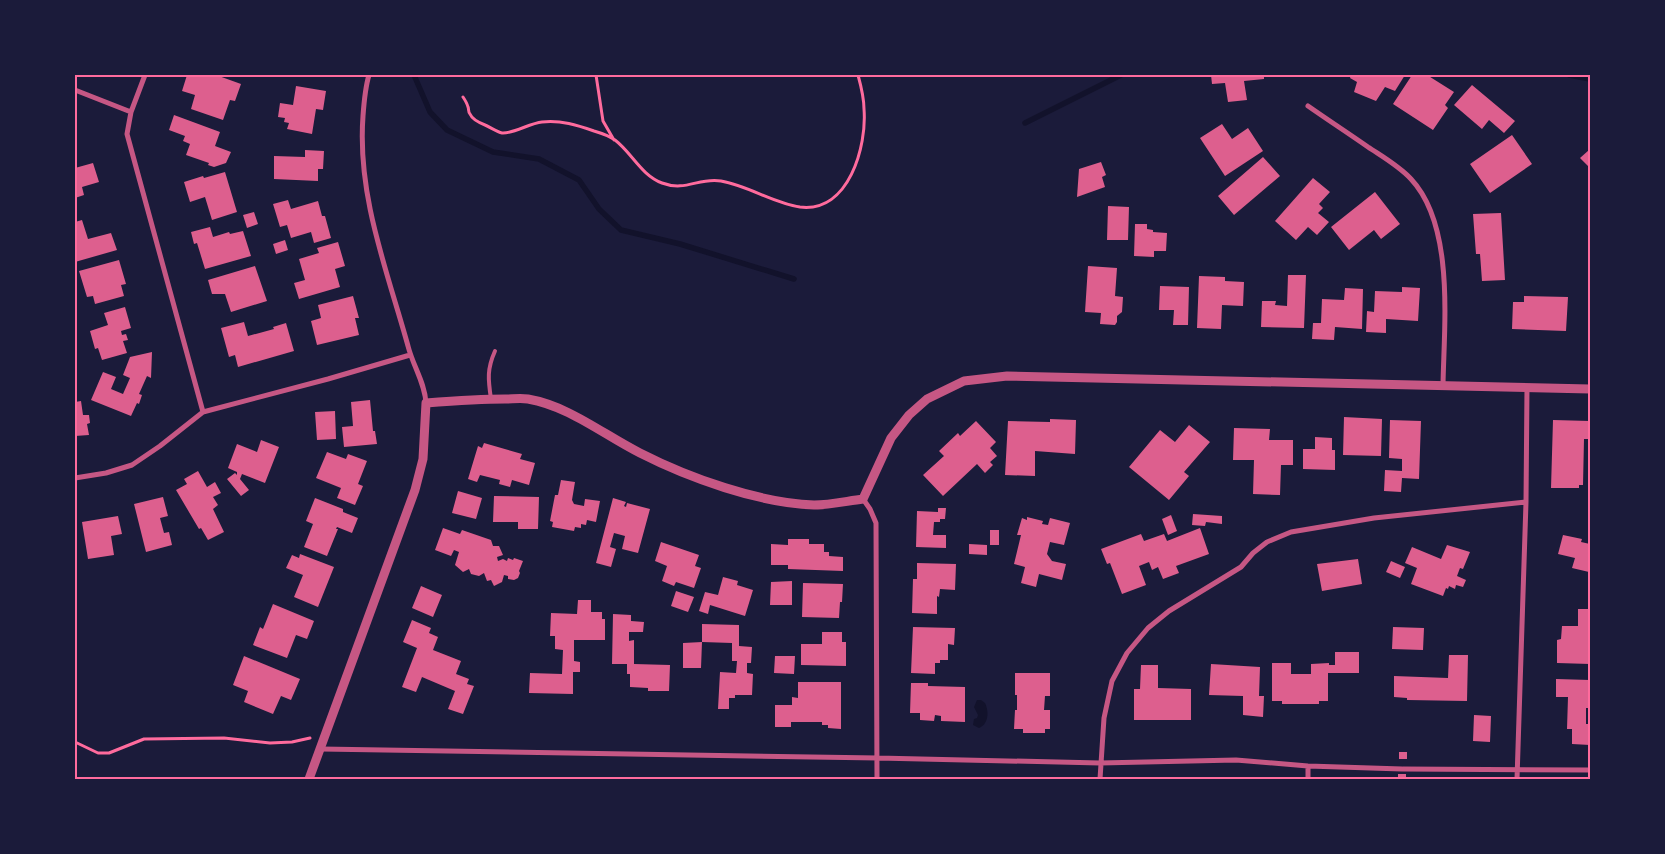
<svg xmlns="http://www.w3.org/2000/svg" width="1665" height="854" font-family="Ubuntu,sans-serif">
  <rect width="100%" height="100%" fill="#1b1b3a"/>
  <path fill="#12122b" d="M977 700H981L985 703C989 711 989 724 979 728L973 725 974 719 977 718 978 715 974 707Z"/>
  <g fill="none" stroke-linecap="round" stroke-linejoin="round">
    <path stroke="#12122b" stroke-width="5.5" d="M414 75 430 112 447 130 493 152 539 159 579 180 599 209 621 230 680 244 794 279
      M1569 75 1590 79
      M1025 123 1121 75"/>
  </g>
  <path fill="#dd5f8e" d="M187 75H208L216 77V75L241 84 235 101 230 100 223 120 191 109 195 95 182 91Z
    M1211 75H1264V79L1244 81 1247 100 1228 102 1225 83 1212 84Z
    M1351 75H1405L1395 91 1385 87 1376 101 1354 92 1357 82 1350 78Z
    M1412 75H1427L1454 92 1445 105 1448 108 1433 130 1393 104Z
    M1472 85 1515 121 1504 133 1489 120 1482 129 1454 105Z
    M296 86 326 91 323 110 316 109 312 134 287 129 289 123 284 122 285 118 278 117 280 103 293 105Z
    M174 115 220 132 215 146 231 152 226 163 214 167 208 165 209 163 186 155 190 144 183 141 185 136 169 130Z
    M1222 124 1232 139 1248 128 1263 151 1225 176 1200 138Z
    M1512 135 1532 164 1490 193 1470 164Z
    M305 150 324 151 323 169H318V181L274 179V156L305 157Z
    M1589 150 1590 151V168L1580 158Z
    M1263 157 1280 176 1234 215 1218 196Z
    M1101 162 1106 175 1102 177 1105 187 1077 197 1079 169Z
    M93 163 99 182 82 187 84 195 75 198V168Z
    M225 172 237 212 212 220 205 197 190 202 184 182 203 176 204 178Z
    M1313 178 1330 192 1319 204 1323 208 1318 213 1329 222 1317 235 1308 227 1296 240 1275 221Z
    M1375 192 1400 224 1381 239 1374 230 1349 250 1331 227Z
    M288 200 291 209 318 201 322 216H325L331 238 314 243 311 232 291 238 287 225 280 227 273 204Z
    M1108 206 1129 207 1128 240H1107Z
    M254 212 258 224 247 228 243 215Z
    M1501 213 1505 280 1482 281 1480 254H1476L1473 214Z
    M82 220 88 239 111 233 117 250 75 262V222Z
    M1135 224H1147V229L1153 230V232L1167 233 1166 251H1154V257L1134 256Z
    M210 227 213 237 229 232 230 234 243 231 251 256 205 269 197 243 194 244 191 232Z
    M285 240 288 250 276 254 273 244Z
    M338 242 345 266 335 269 340 287 299 299 294 283 305 280 299 259 319 253 317 248Z
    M119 260 126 284 121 285 124 296 95 304 93 296 87 297 79 271Z
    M255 266 267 301 231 312 225 294H212L208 280Z
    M1088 266 1117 268 1115 296 1123 297 1122 312 1117 316V322L1115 325 1100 324 1101 313 1085 312Z
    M1288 275H1306L1304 328 1261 327 1262 301H1276L1275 305 1287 306Z
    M1199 276 1225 277V281L1244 282 1243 306 1222 305 1221 329 1197 328Z
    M1160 286 1189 287 1188 325H1173L1174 310H1159Z
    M1402 287 1420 288 1418 321 1386 319V333L1366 332 1367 311 1374 312 1375 291 1402 292Z
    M1345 288 1363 289 1362 329 1335 327 1334 340 1312 339 1313 323H1321L1322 299 1344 300Z
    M353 296 359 318H355L359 335 317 345 311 321 321 318 318 305Z
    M1524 296 1568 297 1566 331 1512 329 1513 302H1524Z
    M125 307 131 328 121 331 122 335 126 334 128 340 123 341 127 353 102 360 98 348 95 349 90 331 108 325 104 313Z
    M244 322 248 336 274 329 273 327 286 323 294 351 238 367 235 355 229 357 221 328Z
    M152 352 151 378 147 376 139 394 142 395 139 404 137 403 131 416 91 400 103 372 116 377 111 389 123 394 130 378 123 375 130 357Z
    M370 400 373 431H375L377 444 344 447 342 427 353 426 351 402Z
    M81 401 83 415H89L90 423 87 424 89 435 75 436V402Z
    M335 411 336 439 317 440 315 412Z
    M1344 417 1382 419 1381 456 1343 455Z
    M1050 419 1076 420 1075 454 1035 451V476L1005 475 1008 421 1050 422Z
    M1390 420 1421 421 1419 479 1402 478 1401 492 1384 491 1385 470 1402 471V459L1389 458Z
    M1553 420 1590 421V439H1584L1583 485H1579V488H1551Z
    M976 421 996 442 990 448 997 456 990 462 993 465 985 473 977 464 943 496 923 475 944 456 939 451 958 433 960 436Z
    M1189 425 1210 442 1184 472 1189 476 1169 500 1129 467 1160 430 1175 442Z
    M1234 428 1270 429 1269 440H1293V465H1281L1280 495 1253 494 1254 460H1233Z
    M1315 437 1332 438V450H1335V470L1303 469V449H1315Z
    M261 440 279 447 265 483 242 474 240 479 249 490 241 496 227 479 235 473 237 475V472L228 468 237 444 257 452Z
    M484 443 522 454 520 459 535 463 529 485 512 480 510 487 499 484 500 480 480 475 477 482 468 479 478 446 482 448Z
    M327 452 346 459 348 454 367 461 358 484 363 486 355 505 337 498 341 488 316 478Z
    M198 471 207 487 215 482 221 493 213 497 218 505 213 509 224 532 208 540 201 528 199 529 176 490 187 484 184 479Z
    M561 480 575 482 572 500 574 504 584 506 585 499 600 501 596 522 587 520 586 525 581 524V528L575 527 574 531 552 527 553 522 550 521 555 495H558Z
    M458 491 482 498 476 519 452 513Z
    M494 496 539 497 538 529H518V522H493Z
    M163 497 168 516 160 518 164 533 169 532 172 545 146 552 134 504Z
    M315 498 343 509V512L358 518 352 533 337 527 336 529H338L327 556 304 547 313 524 306 521Z
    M613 498 626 502 624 506 626 507 627 503 650 509 638 553 622 549 625 536 614 533 610 547 616 549 611 567 596 563Z
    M938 508H946L945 519H940V522H934L933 535H946V548L916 547 917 511 938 512Z
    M1193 514 1222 516V524L1206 522 1205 526 1192 525Z
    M1171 515 1177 531 1168 535 1162 519Z
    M118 516 122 534 111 536 114 555 88 559 82 522Z
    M1027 517 1043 521 1042 524 1048 525 1050 518 1070 523 1064 545 1050 542 1047 554 1052 561 1066 564 1062 580 1039 574 1036 587 1021 583 1025 567 1014 564 1021 535H1017L1022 518 1027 520Z
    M443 528 460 534 462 530 491 540 493 546H499L503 555 497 557 498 561 503 559 507 561 508 558 513 560 514 558 523 561 519 571 520 573 518 578 514 580 508 579V576L504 575 502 582 494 586 491 580 487 581 484 573 479 576 471 574 469 569 463 572 455 565 459 552 454 550 451 556 435 550Z
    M1200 528 1209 554 1176 566 1179 573 1163 579 1158 567 1152 570 1149 562 1139 566 1146 585 1122 594 1110 563 1107 564 1101 549 1141 534 1144 541 1164 534 1167 541Z
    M990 530H999V545H990Z
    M1563 535 1582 539 1581 542 1590 544 1589 572 1572 568 1575 558 1558 554Z
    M788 539H809V544H824V552H829V556L843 557V571L788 569V565H771V544L788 545Z
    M661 542 699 555 695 566 701 568 694 588 676 582 674 586 662 581 667 566 655 561Z
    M969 544 987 545V555L969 554Z
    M1447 545 1470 552 1463 569 1460 568 1457 576 1466 580 1463 587 1456 585 1455 589 1449 586 1448 589 1446 588 1443 596 1411 584 1417 568 1405 563 1412 547 1441 559Z
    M300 554 334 567 318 607 294 597 303 575 286 568 292 555 299 558Z
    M1358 559 1362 584 1322 591 1317 564Z
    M1391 561 1405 567 1400 578 1386 572Z
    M917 563 956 564 955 590 940 589 939 597 937 596V614L912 613 913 579H917Z
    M723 577 738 581 737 585 753 590 745 616 710 605 708 614 699 611 705 592 718 595Z
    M792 581V605H770L771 582Z
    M803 583 843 584 842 602H840L839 618 802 617Z
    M421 586 442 595 433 617 412 608Z
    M676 591 694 597 688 612 671 606Z
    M578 600H591V612H602V619H605V640H574V661L580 662V672H573V694L529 693 530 673 562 674 563 650 555 649V636H550L551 613 577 614Z
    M273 604 314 621 307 639 296 635 287 658 253 645 260 627 263 629Z
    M1578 609H1590V664L1557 663V640L1561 639 1562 626H1578Z
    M613 614 631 615V621L644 622 643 632H629V641L634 640V664L670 665 669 691H648V688L630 687V674H627V664H612Z
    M412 620 431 628 429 633 438 637 433 650 461 661 456 674 469 679 467 684 474 686 463 714 448 709 455 691 422 677 416 692 402 687 417 648 403 642Z
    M702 624 739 625V646L752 647 751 663H747V673L753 674 752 695H735V698H729V709H718L720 672 736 673 737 661H732V643L702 642Z
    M913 627 955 628 954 645 948 644V660H940V663H935V674L911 673Z
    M1393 627 1424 628 1423 650 1392 649Z
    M822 632H842V642H846V666L801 665V644H822Z
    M702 642 701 668H683V643Z
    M1335 652H1359V673H1328V701H1319V704H1282V701H1272V663H1291V674H1311V664L1329 663V665H1335Z
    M1449 655H1468L1467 701 1407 700V698L1394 697V676L1448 678Z
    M244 656 300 679 291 700 281 696 273 714 244 702 248 691 233 685Z
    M775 656H795L794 674 774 673Z
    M1211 664 1260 667 1259 696H1264L1263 717 1243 715V696L1209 695Z
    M1141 665H1158V688L1191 689V720H1134V689H1140Z
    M1015 673H1050V696H1045L1044 710H1050V729H1045V733H1023V729H1014L1015 710H1017V695H1015Z
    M1556 679 1590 680V708H1586V724H1590V745L1572 744V729H1567L1568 697H1556Z
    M798 682H841V729L828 728V725H822V722H791V727H775V705H792V697L798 698Z
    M911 683H928V686L965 687V722L941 721V716L935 715 934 721 920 720V713H910Z
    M1474 715 1491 716 1490 742 1473 741Z
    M1399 752H1407V759H1399Z
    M1398 774H1406V779H1398Z"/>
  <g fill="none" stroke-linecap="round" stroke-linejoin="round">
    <path stroke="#ff6b9d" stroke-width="3" d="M596 75 603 121 614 140
      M463 97C465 100 467 103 468 107 469 109 468 112 470 114 472 119 480 123 485 125 490 127 497 132 502 133 513 134 530 123 542 122 561 120 577 125 594 131 601 133 609 136 615 140 632 153 641 175 662 183 686 192 699 177 721 181 749 186 773 203 800 207 849 213 867 146 864 109 864 97 861 86 858 75
      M75 742 98 753H109L144 739 224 738 270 743 292 742 310 738"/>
    <path stroke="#c65784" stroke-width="4" d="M491 399C488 379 487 369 495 351"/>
    <path stroke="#c65784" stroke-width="5" d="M145 75 131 112 127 134 203 412
      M369 75C365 88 364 102 363 116 357 196 387 270 408 346 413 366 425 383 426 403
      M75 90 131 112
      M1308 106C1328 120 1348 133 1368 147 1383 157 1399 166 1411 179 1455 226 1444 325 1443 385
      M75 478 106 473 132 465 160 446 203 412 328 379 410 355
      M863 499 870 509 876 523 877 779
      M321 749 878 758 1100 763 1236 760 1308 766 1402 769
      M1308 766V779
      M1403 769 1590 770
      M1100 779 1104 718 1112 681 1127 653 1148 628 1169 611 1241 567 1253 553 1267 542 1291 532 1374 518 1526 502
      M1517 779 1526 502 1527 387"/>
    <path stroke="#c65784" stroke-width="9" d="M309 779 415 490 423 459 426 403C452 401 479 399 505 399 512 399 521 398 528 399 569 406 604 435 640 453 689 478 759 503 814 505 830 505 847 501 863 499L891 438 909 415 927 399 964 381 1007 376 1590 389"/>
  </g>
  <rect width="1665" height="854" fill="none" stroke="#1b1b3a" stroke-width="152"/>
  <rect x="76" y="76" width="1513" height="702" fill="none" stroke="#ff6b9d" stroke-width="2"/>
</svg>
